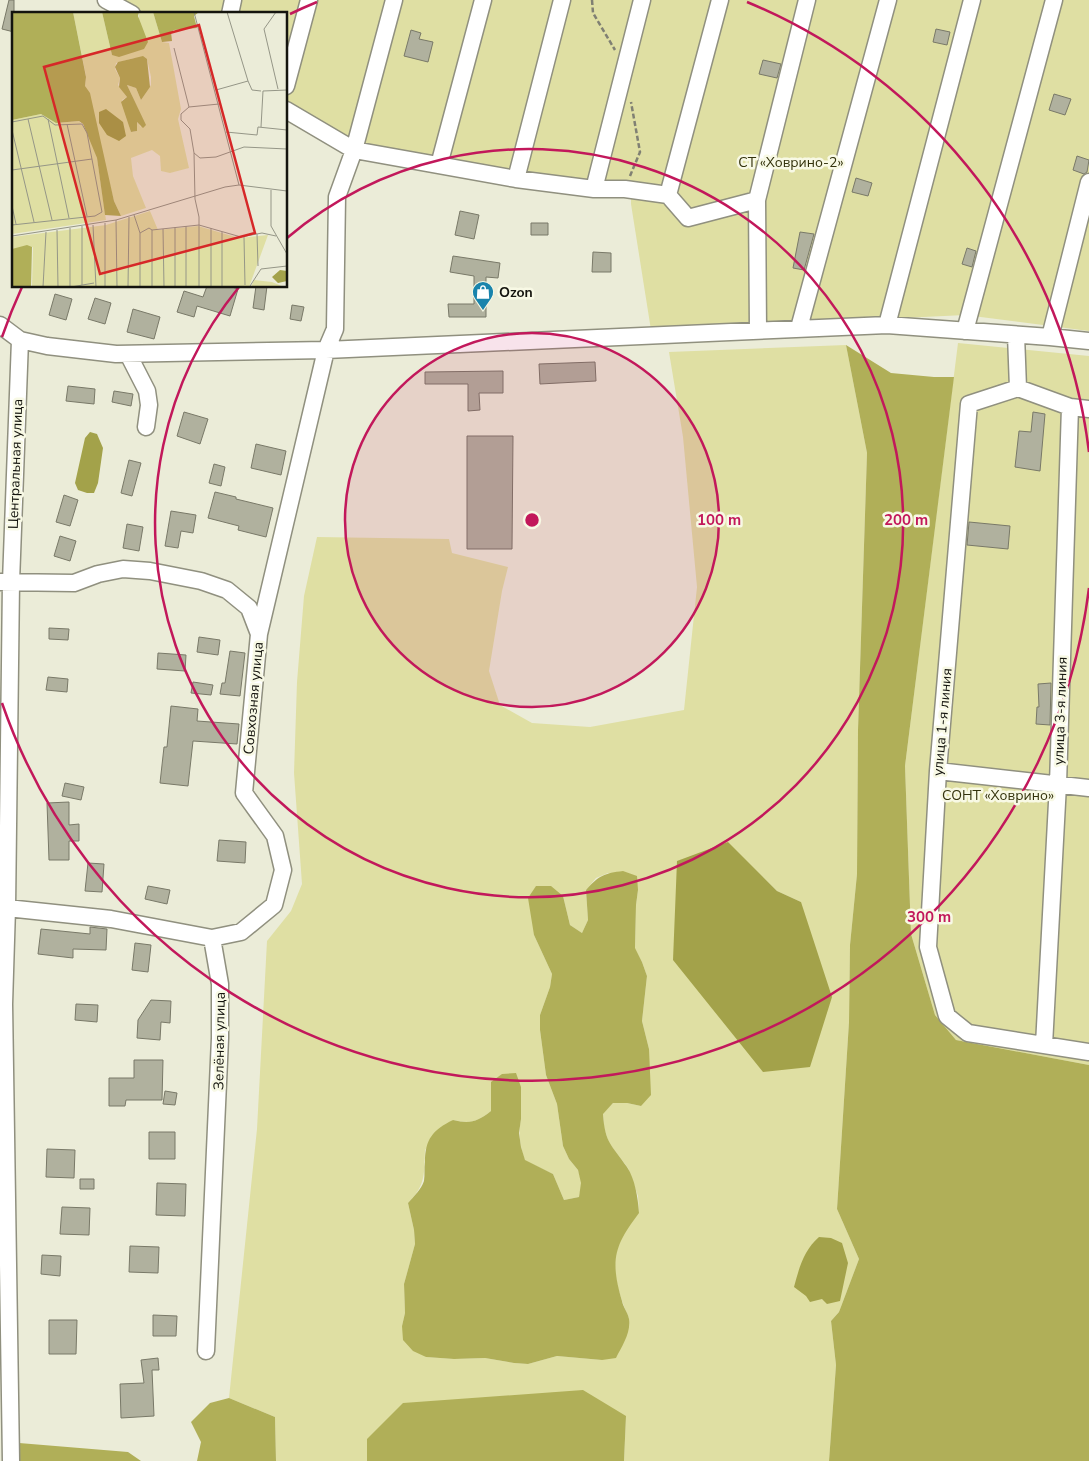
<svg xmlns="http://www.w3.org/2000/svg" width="1089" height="1461" font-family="'Nunito Sans',sans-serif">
  <rect width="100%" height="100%" fill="#ebecd8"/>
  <path fill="#dfdfa3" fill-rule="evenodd" d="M123 0H1089V331L965 315 651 330 631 204V186L515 173 362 145 286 101V14H146Z
    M958 343 1089 356V1065L956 1040 935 1015 911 934 905 766Z
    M846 345 867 453 858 730 857 874 850 945 849 1022 837 1209 859 1259 839 1312 831 1321 836 1365 829 1461H624L626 1416 367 1439V1461H276L275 1417 229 1398 257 1129 267 941 291 911 302 884 294 773 297 682 304 596 317 537 449 539 452 553 508 567 502 591 489 671 500 705 532 723 590 727 684 710 697 587 683 437 669 352ZM728 843 777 891 801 902 673 960ZM608 873 638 890 636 905 635 949 642 962 647 976 642 1021 649 1049 641 1106 627 1103H613L603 1113 604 1128 609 1143 628 1168 638 1196 639 1212C632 1222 624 1231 619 1242 609 1266 619 1296 629 1318L602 1360 557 1356 528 1364 514 1363 485 1358 454 1359 426 1357 402 1326 405 1313 404 1284 415 1244 414 1230 408 1203C426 1185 424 1174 425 1150L453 1120C471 1124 477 1122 491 1111V1082L521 1119C518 1134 520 1146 525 1161L553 1174 564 1200 579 1197 582 1183 578 1170 569 1159 563 1146 557 1104 546 1075 540 1030V1015L550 987 552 974 534 935 563 896 570 925 582 933 588 920 586 890 596 878Z"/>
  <path fill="#b0af58" d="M846 345 891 373 934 377H954L905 766 911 934 935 1015 956 1040 1089 1065V1461H829L836 1365 831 1321 839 1312 859 1259 837 1209 849 1022 850 945 857 874 858 730 867 453Z
    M623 871 637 876 638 890 636 905 635 948 642 962 647 976 642 1021 649 1049 651 1095 641 1106 627 1103H613L603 1114C605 1143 611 1144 627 1167 635 1179 638 1198 639 1213 614 1246 610 1260 622 1301 623 1307 628 1313 629 1319 631 1333 622 1346 616 1358L602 1360 557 1356 528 1364 514 1363 485 1358 454 1359 426 1357 413 1351 403 1340 402 1326 405 1313 404 1284 415 1244 414 1230 408 1203C414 1196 421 1190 424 1181 425 1175 424 1168 425 1162 425 1139 433 1130 453 1120 470 1124 477 1122 491 1111V1082L502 1074 516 1073 521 1087V1119L519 1133 521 1147 525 1160 553 1174 564 1200 579 1197 581 1183 578 1170 569 1159 563 1146 557 1104 546 1075 540 1030V1015L550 987 552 974 534 935 528 898 536 886H551L563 896 570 925 582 933 588 920 586 890C598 876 605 873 623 871Z
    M583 1390 626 1416 624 1461H367V1439L403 1403Z
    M229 1398 275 1417 276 1461H197L201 1442 191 1422 210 1403Z
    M19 1443 128 1452 141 1461H20Z"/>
  <path fill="#a3a24a" d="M90 432 97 434 103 448 98 483 94 493H87L78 490 75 483 85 438Z
    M728 842 777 891 801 902 832 997 810 1067 763 1072 673 960 677 861Z
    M819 1237 831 1238 842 1243 848 1263 840 1301 827 1304 822 1299 810 1302 806 1296 794 1287C799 1268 804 1250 819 1237Z"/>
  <path fill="#b0b19e" stroke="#797968" d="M9 0H14V32L2 29Z
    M936 29 950 32 947 45 933 42Z
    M411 30 421 33 419 39 433 42 428 62 404 56Z
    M763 60 781 64 777 78 759 74Z
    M1054 94 1071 99 1065 115 1049 110Z
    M1077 156 1089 160 1087 172 1084 174 1073 170Z
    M856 178 872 183 868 196 852 192Z
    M460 211 479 215 474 239 455 235Z
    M531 223H548V235H531Z
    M800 232 814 234 804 270 793 268Z
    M967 248 976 251 972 267 962 264Z
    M593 252 611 253V272H592Z
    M453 256 500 263 498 278 486 277V317H449L448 304H474V276L450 272Z
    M207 286H229L238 289 230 316 197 306 194 317 177 312 184 291 203 297Z
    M256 286H267L264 310 253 308Z
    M55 294 72 299 66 320 49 315Z
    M95 298 111 303 105 324 88 319Z
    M292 305 304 307 301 321 290 319Z
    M133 309 160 317 154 339 127 332Z
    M595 362 596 381 540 384 539 364Z
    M503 371V393H479L480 410 468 411V384H425V372Z
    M68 386 95 389 94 404 66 401Z
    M114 391 133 394 131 406 112 402Z
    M184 412 208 419 200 444 177 436Z
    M1033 412 1045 414 1040 471 1015 467 1019 431 1031 432Z
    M467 436H513L512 549H467Z
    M256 444 286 451 281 475 251 468Z
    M129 460 141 463 132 496 121 493Z
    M214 464 225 467 221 486 209 483Z
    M215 492 236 497V499L273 508 266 537 238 530 239 526 208 518Z
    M64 495 78 500 70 526 56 522Z
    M171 511 196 515 193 533 181 531 178 548 165 546Z
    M969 522 1010 526 1008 549 967 545Z
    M127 524 143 527 139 551 123 548Z
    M60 536 76 541 70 561 54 556Z
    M49 628 69 629 68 640 49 639Z
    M199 637 220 640 218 655 197 652Z
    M230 651 245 653 240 696 220 694 222 683H225Z
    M158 653 186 655 185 671 157 669Z
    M48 677 68 679 67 692 46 690Z
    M193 682 213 685 211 695 191 693Z
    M1051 683 1050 725 1036 724 1037 707H1039L1038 684Z
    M171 706 198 709 197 721 239 724 237 744 193 741 188 786 160 783 164 747H167Z
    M65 783 84 787 81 800 62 796Z
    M69 802V825L79 824V841H69V860H49L47 803Z
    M219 840 246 842 245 863 217 861Z
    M88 863 104 864 102 892 85 891Z
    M148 886 170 890 167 904 145 899Z
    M90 927 107 929 106 950 73 949V958L38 954 41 929 90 934Z
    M135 943 151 945 148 972 132 970Z
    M151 1000 171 1001 170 1023 161 1022 160 1040 137 1038 138 1020Z
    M76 1004 98 1005 97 1022 75 1020Z
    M134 1060H163L162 1100H126L125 1106H109V1078H134Z
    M165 1091 177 1093 175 1105 163 1104Z
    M149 1132H175V1159H149Z
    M47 1149 75 1150 74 1178 46 1177Z
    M80 1179H94V1189H80Z
    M157 1183 186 1184 185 1216 156 1215Z
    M62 1207 90 1208 89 1235 60 1234Z
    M130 1246 159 1247 158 1273 129 1272Z
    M42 1255 61 1256 60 1276 41 1274Z
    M153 1315 177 1316 176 1336H153Z
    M49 1320H77L76 1354H49Z
    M158 1358 159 1370H152L154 1416 121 1418 120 1384 144 1383 141 1360Z"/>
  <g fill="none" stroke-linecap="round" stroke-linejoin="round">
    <g stroke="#90907f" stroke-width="19">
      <path id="minor" d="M106 0 132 14
        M230 14 233 0
        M286 86 309 0
        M286 110 354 150 516 179 594 189H625L668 195 688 218 757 200
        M439 165 483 0
        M516 179 562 0
        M594 189 642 0
        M668 195 720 0
        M0 325 20 340 47 346 116 354 326 350 887 325 1050 337 1089 341
        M887 325 972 0
        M799 328 888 0
        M758 330 757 200 807 0
        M965 331 1054 0
        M1016 335 1018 388
        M1050 337 1089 182
        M128 354 147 391 149 405 146 427
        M1018 388 969 404 938 771 928 947 947 1016 968 1033 1089 1052
        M1018 388 1070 407 1089 409
        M0 582 74 583 98 574 123 569 150 571 201 581 227 590 249 608 259 634 244 793 275 836 283 870 274 905 241 932 212 938
        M259 634 326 350 335 329 337 197 354 150 394 0
        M938 771 1089 788
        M7 908 111 919 212 938 220 984V1038L206 1351
        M1044 1045 1058 784 1070 407
        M11 1461 4 1004 7 908 11 582 20 340"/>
    </g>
    <path stroke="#808073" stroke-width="2.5" stroke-dasharray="5 2.5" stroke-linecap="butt" d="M592 0 593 13 615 50
      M630 176 640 152 631 102"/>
    <use href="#minor" stroke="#fff" stroke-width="16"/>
  </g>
  <circle cx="532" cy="520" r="187" fill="#c2185b" fill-opacity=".12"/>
  <g fill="none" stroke="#c2185b" stroke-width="2.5">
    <circle cx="532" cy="520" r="187"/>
    <path d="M287 238A374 374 0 1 1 239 287"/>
    <path d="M1089 588A561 561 0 0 1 2 703M2 337A561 561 0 0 1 22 287M290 14A561 561 0 0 1 317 2M747 2A561 561 0 0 1 1089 452"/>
  </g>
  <defs>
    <g id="shop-pin" transform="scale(1.125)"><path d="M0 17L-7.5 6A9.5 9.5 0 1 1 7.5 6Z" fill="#1984ac" stroke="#f8f9e5"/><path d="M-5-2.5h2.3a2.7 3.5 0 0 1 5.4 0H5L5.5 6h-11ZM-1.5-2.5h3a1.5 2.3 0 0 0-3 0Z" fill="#fff"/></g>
  </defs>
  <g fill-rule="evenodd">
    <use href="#shop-pin" x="483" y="292"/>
  </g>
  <g text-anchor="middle" stroke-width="5" stroke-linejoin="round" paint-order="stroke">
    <g font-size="14" fill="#33320c" stroke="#f8f9e5">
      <text x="791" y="167">СТ «Ховрино-2»</text>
      <text x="998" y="800">СОНТ «Ховрино»</text>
    </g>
    <g font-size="14" font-weight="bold" fill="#14140e" stroke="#f8f9e5" text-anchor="start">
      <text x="499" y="297">Ozon</text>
    </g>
    <g font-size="14" fill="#14140e" stroke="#f8f9e5">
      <text transform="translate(15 464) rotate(-88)" y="5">Центральная улица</text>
      <text transform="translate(253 698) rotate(-85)" y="5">Совхозная улица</text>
      <text transform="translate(1060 711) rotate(-88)" y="5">улица 3-я линия</text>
      <text transform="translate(942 722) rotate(-85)" y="5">улица 1-я линия</text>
      <text transform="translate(219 1041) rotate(-89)" y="5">Зелёная улица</text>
    </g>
  </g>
  <g transform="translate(12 12)">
    <rect width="275" height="275" fill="#ebecd8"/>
    <path d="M61 0H90L100 43 127 6V0H141L150 30 157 31 169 97 166 107 177 156 158 161 149 159 148 144 140 138 119 146 121 164 134 196 109 204 102 189 73 74 74 64ZM122 46 135 47 139 65V73L129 88 124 76 115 73 131 108 129 115 125 110V119L119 120 110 88 115 85 106 73 108 66 103 57 104 51ZM29 102 44 111 67 109 78 123 85 146 94 208 0 222V108ZM138 199 146 218 186 214 227 226 256 223 237 275H20L21 235 0 241V225L94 213ZM242 268 260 270 272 275H239Z" fill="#dfdfa3" fill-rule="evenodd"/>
    <path d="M0 0H61L74 65 73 74 78 81 102 189 109 204 93 203 85 146 71 112 67 109 44 111 29 102 0 108ZM90 0H127L126 4 136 30 132 37 107 45 100 43ZM141 0H187L182 4 185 16 162 18 159 20 160 29 150 30ZM131 44 135 47 138 75 129 88 124 76 115 73 134 113 131 116 125 110V119L119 120 109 90 115 85 107 75 108 66 103 55 106 50ZM15 233 20 235 19 275H0V237Z" fill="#b0af58"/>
    <path d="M94 97 111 110 114 124 107 129 95 123 87 111V100ZM268 258 275 259V269L266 271 260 265Z" fill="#a3a24a"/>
    <path fill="none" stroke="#959687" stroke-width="1" d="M182 0 227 173M215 0 236 69M264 0 252 17 266 77M162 36 177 95 207 92M204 78 236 69 240 78 249 79M177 95 169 102V108L178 117 182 141 188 146 204 145 232 135 275 137M16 107 40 208M36 107 57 206M0 110 31 104 43 113 70 112 75 121 90 200 83 204M55 112 75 204M249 115 251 79 275 78M0 118 22 210M214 120 245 123 246 115 275 118M182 141 183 187 187 205V275M0 158 80 147M259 178V214L275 242M0 194 4 212M122 203 128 221V275M104 208 105 275M0 213 83 204M81 213 84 275M70 214V273M174 214V275M163 215V275M58 216V275M199 216V275M151 217 152 275M45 218 46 275M140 218V275M210 220V275M128 221 137 216 140 218 187 213 229 225 250 221 264 224M245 222 246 254M0 224 104 208 213 175 227 173 275 179M232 225 233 273M238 274 249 257 275 254M31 275 34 220M59 275 82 271M93 275V211M116 275 117 205"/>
    <path fill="#d62828" fill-opacity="0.15" stroke="#d62828" stroke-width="2.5" d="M187 13 243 221 88 262 32 55Z"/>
    <rect width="275" height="275" fill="none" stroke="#14140e" stroke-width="2.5"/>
  </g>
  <circle cx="532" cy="520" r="8" fill="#c2185b" stroke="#f8f9e5" stroke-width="2.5"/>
  <g font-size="15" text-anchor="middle" font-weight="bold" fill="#c2185b" stroke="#f8f9e5" stroke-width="5" stroke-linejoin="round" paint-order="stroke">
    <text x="719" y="525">100 m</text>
    <text x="906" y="525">200 m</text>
    <text x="929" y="922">300 m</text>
  </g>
</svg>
